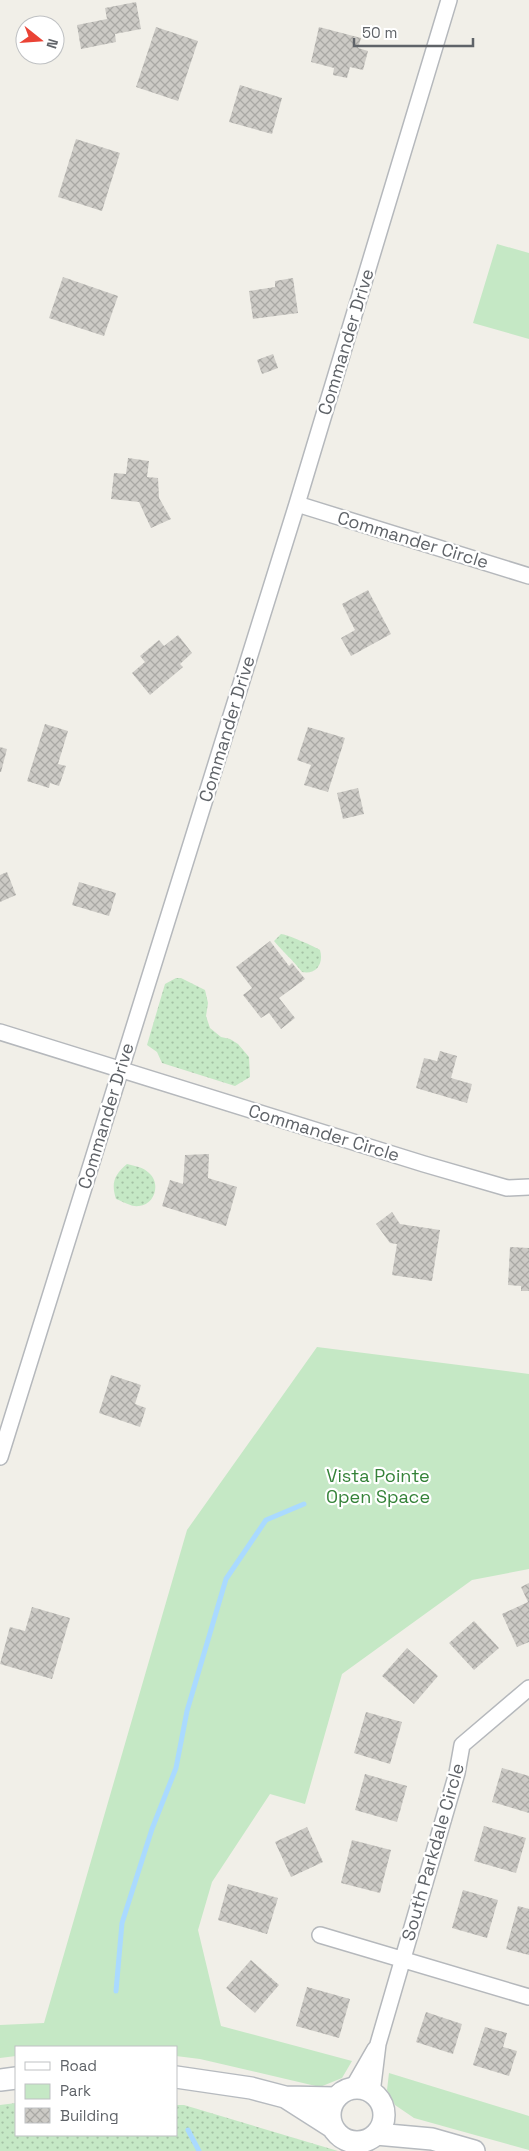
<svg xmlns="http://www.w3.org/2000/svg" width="529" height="2151" font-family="'Space Grotesk',sans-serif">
  <defs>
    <pattern id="grass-dots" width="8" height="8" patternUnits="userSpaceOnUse" patternTransform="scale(1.25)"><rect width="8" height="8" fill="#c5e8c5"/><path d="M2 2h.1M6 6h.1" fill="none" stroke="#a3c0a4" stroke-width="1.8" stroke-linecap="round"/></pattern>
    <pattern id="building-cross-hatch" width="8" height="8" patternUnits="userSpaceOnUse" patternTransform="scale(1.25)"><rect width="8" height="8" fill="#cccac5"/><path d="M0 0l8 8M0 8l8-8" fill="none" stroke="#a9a8a4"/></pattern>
  </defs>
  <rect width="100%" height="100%" fill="#f1efe8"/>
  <path fill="url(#grass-dots)" d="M281 934C286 934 316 947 320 950 324 964 316 975 302 972 293 960 283 952 274 941Z
    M176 978H181L205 990 208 1003 206 1016 210 1028 221 1037 230 1039 238 1044 249 1057 250 1077 235 1086 162 1063 157 1052 147 1045 165 984Z
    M127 1164C135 1166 143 1167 149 1173 161 1183 155 1205 139 1206 131 1207 124 1202 116 1199 111 1183 114 1175 127 1164Z
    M16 2103V2135H176V2105H184L338 2151H0V2105Z"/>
  <path fill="#c5e8c5" d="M497 244 529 253V339L473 323Z
    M317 1347 529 1374V1569L472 1580 342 1674 305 1804 270 1794 212 1882 198 1930 221 2026 352 2061 342 2078 320 2087 200 2059 176 2056V2047H16V2056L0 2058V2025L44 2023 187 1530Z
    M389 2073 529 2116V2150L414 2118 395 2105 387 2090Z"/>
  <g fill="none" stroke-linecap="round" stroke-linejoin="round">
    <path stroke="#aadaff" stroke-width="5" d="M116 1991 122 1923 152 1829 176 1768 187 1711 226 1579 266 1520 304 1504
      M188 2130 199 2151"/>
  </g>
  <path fill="url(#building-cross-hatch)" d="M136 2 141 29 115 34 116 42 81 49 77 25 107 19 105 8Z
    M156 27 198 41 178 101 136 87Z
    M319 27 361 38 358 48 368 51 363 70 350 67 347 78 333 75 334 68 311 62Z
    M240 85 282 98 272 134 229 122Z
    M76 139 120 153 102 211 58 197Z
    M63 277 118 296 104 336 49 318Z
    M293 278 298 313 253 319 249 291 275 287V281Z
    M273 354 278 368 262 374 257 360Z
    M128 458 149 461 147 477 158 478 159 498 171 519 151 528 139 502 111 499 114 473 126 474Z
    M368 590 391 634 351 656 341 638 355 630 342 604Z
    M178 635 192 653 180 664 183 667 150 695 132 673 145 662 140 656 159 640 164 646Z
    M45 724 68 731 58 764 66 766 59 786 50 783 49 788 27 781Z
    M308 727 345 738 328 792 304 785 311 765 297 760Z
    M0 747 7 749 1 772H0Z
    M358 788 364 814 343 819 337 793Z
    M7 872 16 895 0 902V875Z
    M79 882 116 893 109 916 72 905Z
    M270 941 289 966 292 963 305 979 279 998 295 1018 281 1029 269 1013 261 1018 243 995 252 988 236 967Z
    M440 1051 457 1056 451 1078 472 1084 467 1103 416 1088 424 1058 437 1061Z
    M209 1154 208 1178 237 1187 226 1226 162 1206 170 1180 183 1184 185 1155Z
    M392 1212 400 1224 440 1230 432 1281 392 1275 397 1244 390 1243 376 1224Z
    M510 1247 529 1248V1291H521V1286L508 1285Z
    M111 1375 141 1385 135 1404 146 1408 140 1427 99 1413Z
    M529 1583V1642L517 1647 502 1614 528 1602 521 1587Z
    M32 1607 70 1618 52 1679 0 1664 10 1627 25 1631Z
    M474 1621 499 1648 474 1670 449 1643Z
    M407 1648 438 1676 414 1704 382 1676Z
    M366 1712 402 1722 390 1764 354 1753Z
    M502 1768 529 1776V1813L492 1802Z
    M365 1774 407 1786 397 1822 355 1810Z
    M484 1826 526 1838 516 1873 474 1861Z
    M307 1827 323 1862 291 1877 275 1842Z
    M352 1840 391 1850 380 1893 341 1883Z
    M228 1884 278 1898 267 1934 218 1920Z
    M463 1890 498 1900 487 1938 452 1928Z
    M518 1906 529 1909V1955L506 1949Z
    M251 1960 279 1985 255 2013 226 1988Z
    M307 1987 350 1999 339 2038 296 2026Z
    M426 2012 462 2024 453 2054 416 2042Z
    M485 2027 507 2033 503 2047 517 2051 509 2076 473 2065Z"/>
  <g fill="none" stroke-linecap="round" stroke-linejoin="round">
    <g stroke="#b5b8bc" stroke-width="18">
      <path id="street" d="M297 504 529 576
        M0 1032 424 1164 507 1188 529 1187
        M0 1457 297 504 449 0
        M320 1935 529 1997
        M352 2089 375 2049
        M372 2093 378 2044 457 1773 462 1745 529 1688"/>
    </g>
    <g stroke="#b6babf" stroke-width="24">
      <path id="secondary" d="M176 2077 251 2088 285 2097 336 2098
        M0 2080 16 2078
        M330 2115a27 27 0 1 1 54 0a27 27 0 1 1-54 0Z
        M285 2097 332 2127
        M376 2134 432 2139 474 2151"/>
    </g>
    <use href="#street" stroke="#fff" stroke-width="15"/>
    <use href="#secondary" stroke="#fff" stroke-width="21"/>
  </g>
  <g text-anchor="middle" stroke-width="4.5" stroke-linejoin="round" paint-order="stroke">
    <g font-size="18" fill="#5f6368" stroke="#fff">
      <text transform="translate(346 342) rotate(-73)" y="6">Commander Drive</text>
      <text transform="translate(413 540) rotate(17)" y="6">Commander Circle</text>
      <text transform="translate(227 729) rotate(-73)" y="6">Commander Drive</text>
      <text transform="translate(106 1116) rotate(-73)" y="6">Commander Drive</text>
      <text transform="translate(324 1133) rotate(17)" y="6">Commander Circle</text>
      <text transform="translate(433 1852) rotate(-74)" y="6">South Parkdale Circle</text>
    </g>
    <g font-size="18" fill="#348238" stroke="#fff">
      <text x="378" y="1482">Vista Pointe<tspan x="378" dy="21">Open Space</tspan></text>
    </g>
  </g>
  <rect x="15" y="2046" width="162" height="90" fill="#ffffff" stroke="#bfc1c3"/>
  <rect x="25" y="2062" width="25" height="8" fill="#ffffff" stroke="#bfc1c3"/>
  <text x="60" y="2071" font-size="15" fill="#5f6368">Road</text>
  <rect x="25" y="2084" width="25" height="15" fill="#c5e8c5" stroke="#bfc1c3"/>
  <text x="60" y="2096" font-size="15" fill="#5f6368">Park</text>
  <rect x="25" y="2108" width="25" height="15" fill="url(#building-cross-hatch)" stroke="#bfc1c3"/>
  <text x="60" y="2121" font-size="15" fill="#5f6368">Building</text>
  <g transform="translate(40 40) rotate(107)"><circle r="24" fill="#ffffff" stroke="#bfc1c3"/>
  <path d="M0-4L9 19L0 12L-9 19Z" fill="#ea4335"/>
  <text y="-8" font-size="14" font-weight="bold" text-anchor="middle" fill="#5f6368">N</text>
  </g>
  <path d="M354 38v8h119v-8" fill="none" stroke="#5f6368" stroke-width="2.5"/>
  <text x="362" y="38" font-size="15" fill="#5f6368" stroke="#ffffff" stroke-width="4" paint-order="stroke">50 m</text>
</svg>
